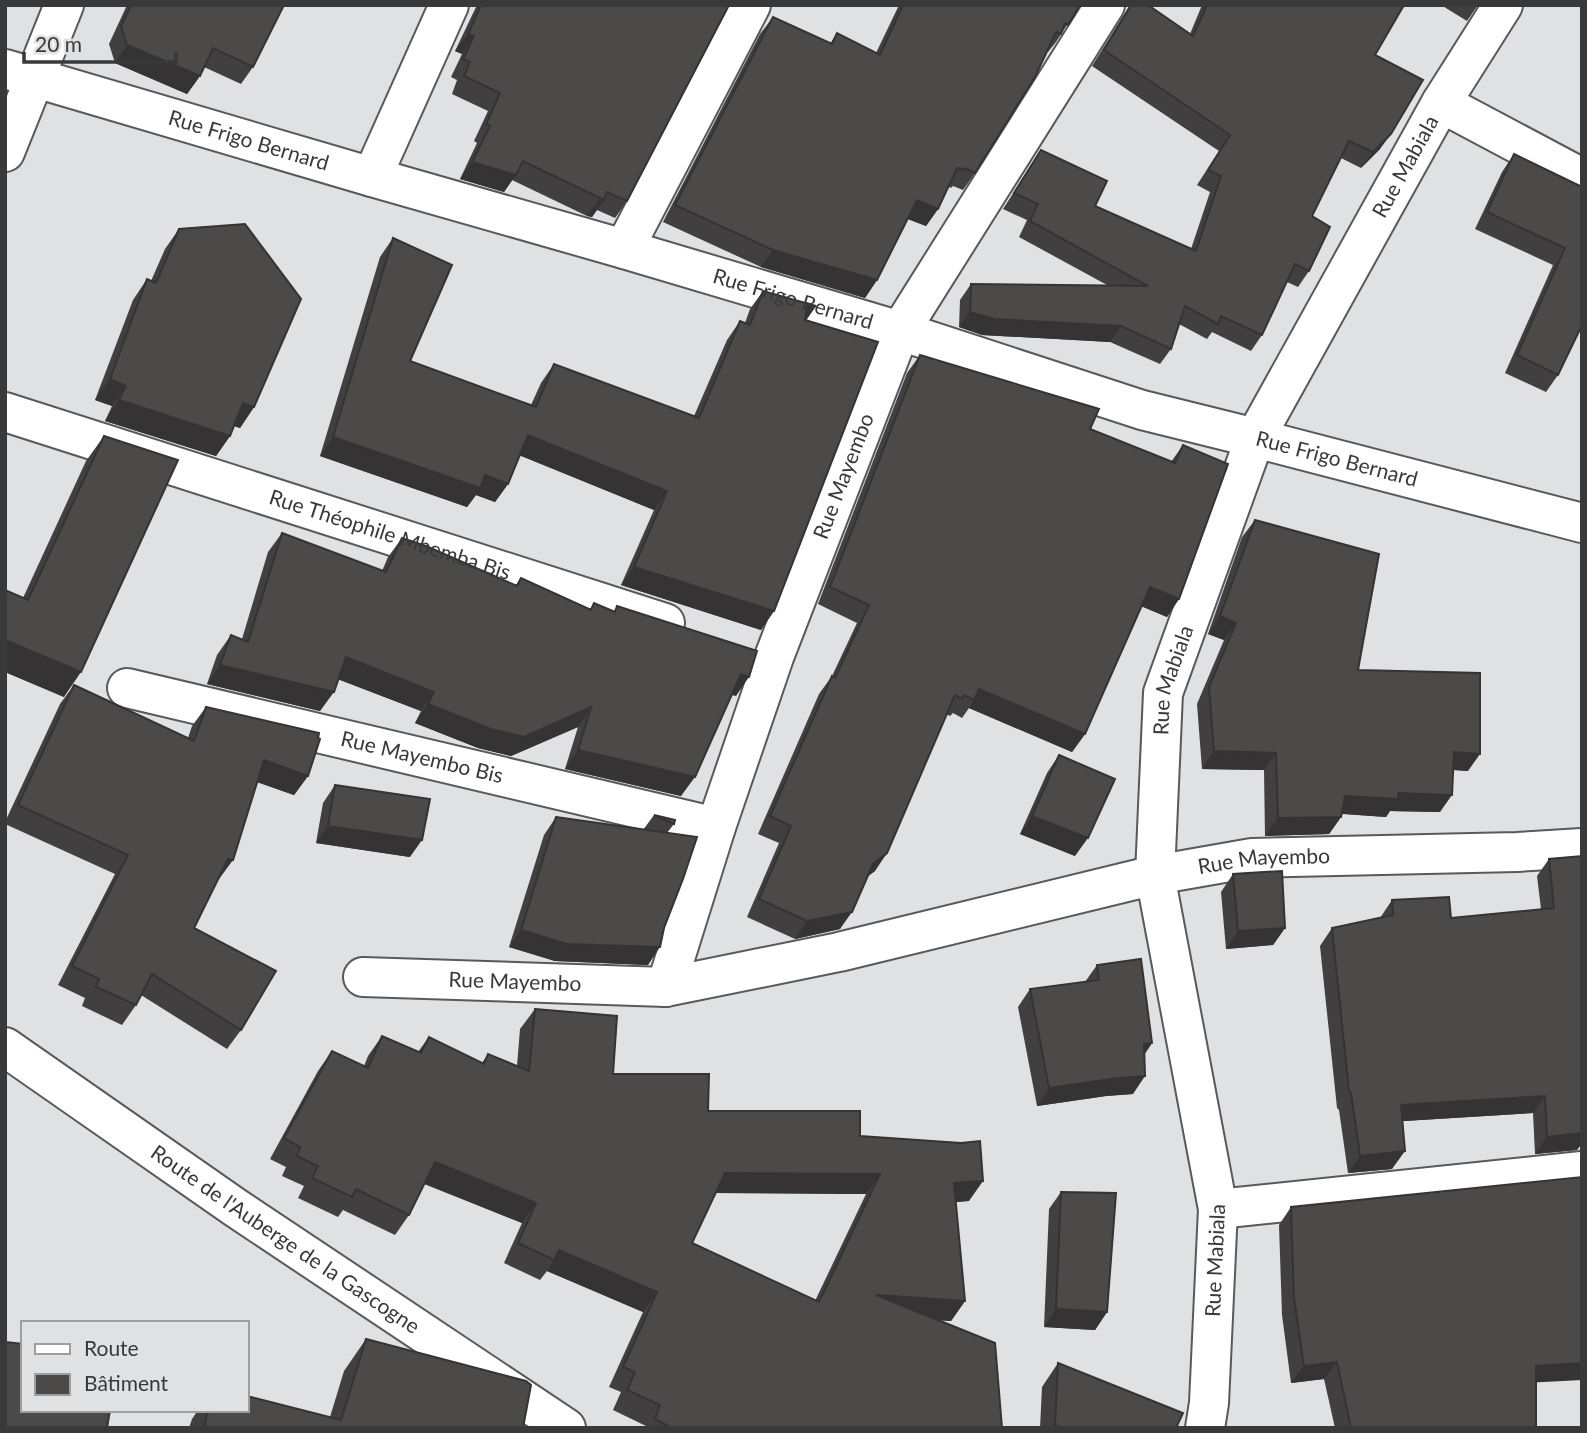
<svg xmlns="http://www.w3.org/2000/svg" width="1587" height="1433" font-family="Lato,sans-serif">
  <rect width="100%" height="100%" fill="#dfe1e3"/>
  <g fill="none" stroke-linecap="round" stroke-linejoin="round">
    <g stroke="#57595b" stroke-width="42">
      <g id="minor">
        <path id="s1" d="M5 69 372 177 624 249 900 331 1142 410 1255 438 1582 523"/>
        <path d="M1441 103 1582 178"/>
        <path d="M5 152 64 5"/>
        <path d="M372 177 449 5"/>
        <path d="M624 249 751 5"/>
        <path id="s2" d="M5 412 665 623"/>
        <path id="s3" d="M127 688 716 827"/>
        <path id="s4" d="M363 977 666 987 839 952 1155 875 1252 858 1517 852 1582 848"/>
        <path id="s5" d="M666 987 716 827 774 657 900 331 1105 5"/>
        <path id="s6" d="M5 1047 236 1208 566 1428"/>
        <path d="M1218 1209 1582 1171"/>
        <path id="s7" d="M1205 1428 1209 1403 1218 1209 1155 875 1163 693 1255 438 1441 103 1503 5"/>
      </g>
    </g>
    <use href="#minor" stroke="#fff" stroke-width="38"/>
  </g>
  <path fill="#413f3f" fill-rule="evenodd" d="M127 5H284L253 67 241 84 204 67 200 76 187 94 115 63 109 44Z
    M477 5H729L627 201 615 218 597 210 592 217 587 216 512 180 504 192 460 179 477 143 474 141 488 111 452 94 457 80 451 77 462 54 455 51Z
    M899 5H1080L1056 42 1048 52 1047 51 975 173 963 190 953 186 951 188 948 186 938 209 926 226 908 219 877 280 865 298 761 267 663 222 760 34 773 17 830 44 837 33 876 53Z
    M1130 5H1148L1190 34 1202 5H1404L1375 55 1380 149 1361 168 1341 158 1312 216 1309 271 1298 287 1287 282 1262 335 1251 351 1212 332 1207 339 1179 324 1171 349 1160 364 1110 342 982 335 959 327 960 300 971 284 1107 285 1019 237 1027 220 1003 209 1041 150 1095 206 1191 249 1210 192 1197 185 1219 151 1092 66Z
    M1441 5H1478L1467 21Z
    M1514 154 1582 187 1558 375 1546 392 1505 373 1553 265 1475 229 1502 172Z
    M179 229 254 407 240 428 234 426 230 436 216 456 105 421 112 406 95 400 133 300 147 279 151 281 165 249Z
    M393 238 410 361 531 405 541 383 554 364 694 416 727 340 740 321 745 323 750 309 763 291 816 306 806 320 774 611 761 630 621 585 654 510 519 455 508 484 495 502 476 495 467 507 320 456 380 257Z
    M920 355 1090 429 1171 462 1183 445 1179 599 1167 617 1142 606 1085 734 1072 752 969 708 962 718 953 713 950 716 946 714 875 871 868 876 840 929 795 939 747 917 779 843 758 834 819 694 832 676 857 623 818 604 907 373Z
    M104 436 64 697 5 672V590L23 598 86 461Z
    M1255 520 1358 670 1468 771 1453 770 1440 812 1390 811 1386 817 1342 814 1341 817 1329 834 1265 836 1264 770 1202 769 1197 704 1224 640 1208 634 1242 537Z
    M282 533 382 571 388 557 402 538 515 586 521 578 590 609 594 603 614 611 617 606 736 696 732 695 681 796 565 769 578 727 511 756 478 748 415 723 421 711 338 679 320 711 207 684 217 655 231 635 242 639 268 552Z
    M74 685 188 738 192 726 206 707 308 776 294 795 257 782 219 879H218L194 928 241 1030 227 1049 141 995 136 1005 122 1025 82 1006 85 998 58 985 115 874 5 824V822L60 704Z
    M1059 755 1075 856 1020 834 1047 773Z
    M335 785 410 857 316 843 323 803Z
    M654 815 674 824 667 833 648 965 555 961 509 947 544 835 556 817 643 830Z
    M1582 856V1143L1577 1150 1535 1154 1533 1113 1403 1121 1392 1169 1348 1173 1339 1110 1337 1108 1320 946 1332 928 1380 918 1392 900 1451 918 1541 909 1537 876 1549 859Z
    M1233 874 1285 928 1273 945 1226 949 1221 892Z
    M1097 965 1152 1043 1144 1055 1133 1094 1106 1096 1037 1106 1018 1007 1030 989 1085 982Z
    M535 1009 613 1074 708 1111 860 1136 969 1201 956 1202 965 1301 951 1321 939 1320 1002 1428H645L646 1426 613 1410 621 1392 609 1387 643 1312 547 1271 540 1280 504 1263 522 1223 424 1184 409 1215 395 1235 343 1210 338 1217 298 1198 304 1186 282 1176 286 1167 270 1159 318 1071 332 1051 364 1066 368 1056 382 1036 418 1052 429 1037 482 1063 488 1054 517 1066 520 1029ZM716 1193 866 1194 815 1301 692 1243Z
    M1061 1192 1107 1312 1095 1330 1044 1327 1049 1209Z
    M1291 1207 1536 1383V1428H1335L1324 1379 1291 1383 1282 1315 1279 1225Z
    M366 1339 523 1428H189L192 1419 198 1410H247L330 1417 344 1371Z
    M1058 1363 1176 1428H1040L1042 1387Z"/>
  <path fill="#353333" d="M468 34 474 36 462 54 455 51Z
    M127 45 200 76 187 94 115 63Z
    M1391 134 1380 149 1361 168 1373 152Z
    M472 162 516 175 504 192 460 179Z
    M600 198 604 200 592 217 587 216Z
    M917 200 938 209 926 226 905 218Z
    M773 250 877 280 865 298 761 267Z
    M807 306H816L803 325Z
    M970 312 1121 326 1110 342 982 335 959 327Z
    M110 379 126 386 112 406 95 400Z
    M119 400 230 436 216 456 105 421Z
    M243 403 254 407 240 428 229 424Z
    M528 435 667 491 654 510 514 453Z
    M333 437 485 475 508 484 495 502 476 495 467 507 320 456Z
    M634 567 774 611 761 630 621 585Z
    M1150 587 1179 599 1167 617 1138 605Z
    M1220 616 1236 623 1224 640 1208 634Z
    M5 640 81 672 64 697 5 672Z
    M346 657 434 692 421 711 332 677Z
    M220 665 334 692 320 711 207 684Z
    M741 674 749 677 736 696 728 693Z
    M979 689 1085 734 1072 752 969 708 974 700Z
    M428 704 591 707 578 727 511 756 478 748 415 723Z
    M578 750 695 777 681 796 565 769Z
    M1214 751 1276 753 1264 770 1202 769Z
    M1454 752 1480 754 1468 771 1442 769Z
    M264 760 308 776 294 795 251 780Z
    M1398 793 1452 795 1440 812 1390 811 1386 817 1333 813 1345 796Z
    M1032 816 1088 838 1075 856 1020 834Z
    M1341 817 1329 834 1265 836 1278 818Z
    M328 826 422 840 410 857 316 843Z
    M887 853 875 871 861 881 873 864Z
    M228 859 233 860 219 879 214 878Z
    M852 912 840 929 795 939 807 921Z
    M1285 928 1273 945 1226 949 1238 931Z
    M521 930 660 947 648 965 555 961 509 947Z
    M1152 1043 1140 1061 1144 1044Z
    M1145 1076 1133 1094 1106 1096 1037 1106 1049 1088 1118 1078Z
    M1545 1096 1533 1113 1389 1122 1401 1105Z
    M1582 1133V1143L1577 1150 1535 1154 1547 1137Z
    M1405 1151 1392 1169 1348 1173 1360 1156Z
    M435 1162 536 1203 522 1223 421 1182Z
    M725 1173 880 1174 866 1194 711 1193Z
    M983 1181 969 1201 940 1203 954 1183Z
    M559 1250 657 1292 643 1312 547 1271 554 1260Z
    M876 1295 965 1301 951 1321 862 1315Z
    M1056 1309 1107 1312 1095 1330 1044 1327Z
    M1337 1362 1324 1379 1291 1383 1304 1366Z
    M1582 1363V1380L1524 1383 1536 1366Z"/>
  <path fill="#4c4949" stroke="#353333" stroke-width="2" fill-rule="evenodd" d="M131 5H284L253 67 213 48 200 76 127 45 121 26Z
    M481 5H729L627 201 607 192 604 200 600 198 523 161 516 175 472 162 490 126 486 124 500 93 464 76 470 62 463 59 474 36 468 34Z
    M903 5H1080L1068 25 1065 23 1061 34 1056 32 1035 77 975 173 965 168 963 170 957 168 938 209 917 200 877 280 773 250 675 205 773 17 832 44 837 33 880 55Z
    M1131 5H1148L1193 36 1207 5H1404L1375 55 1423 80 1391 134 1373 152 1349 141 1312 216 1330 227 1309 271 1295 264 1262 335 1221 316 1218 324 1185 306 1171 349 1121 326 994 319 970 312 971 284 1148 286 1030 221 1038 204 1014 193 1041 150 1107 181 1095 206 1196 251 1221 176 1208 170 1230 135 1104 50Z
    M1514 154 1582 187V325L1558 375 1517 355 1565 248 1487 212Z
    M245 224 301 299 254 407 243 403 230 436 119 400 126 386 110 379 147 279 156 283 179 229Z
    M393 238 452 265 410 361 536 407 554 364 699 418 740 321 750 325 763 291 816 306H807L805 320 878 342 774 611 634 567 667 491 528 435 508 484 485 475 480 488 333 437Z
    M920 355 1099 409 1090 429 1175 463 1183 445 1228 464 1179 599 1150 587 1085 734 979 689 974 700 964 695 962 699 955 695 887 853 873 864 852 912 807 921 759 899 791 826 770 816 832 676 835 678 869 605 830 587Z
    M104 436 178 460 81 672 5 640V590L28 600Z
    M1255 520 1379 554 1358 670 1480 673V754L1454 752 1452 795 1398 793V799L1345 796 1341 817 1278 818 1276 753 1214 751 1209 687 1236 623 1220 616Z
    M282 533 386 572 402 538 426 546 517 586 521 578 591 610 594 603 615 612 617 606 757 651 749 677 741 674 695 777 578 750 591 707 524 737 491 729 428 704 434 692 346 657 334 692 220 665 231 635 248 642Z
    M74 685 194 741 206 707 319 733 318 738 320 739 308 776 264 760 233 860 228 859 194 928 276 971 241 1030 152 974 136 1005 96 987 99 979 72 966 128 855 18 805Z
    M1059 755 1115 779 1088 838 1032 816Z
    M335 785 430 799 422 840 328 826Z
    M654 815 675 820 674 824Z
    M556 817 697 837 683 879 664 928 660 947 567 944 521 930Z
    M1582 856V1133L1547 1137 1545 1096 1401 1105 1405 1151 1360 1156 1351 1093 1349 1091 1332 928 1393 915 1392 900 1449 897 1451 918 1554 908 1549 859Z
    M1282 871 1285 928 1238 931 1233 874Z
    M1141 959 1152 1043 1144 1044 1145 1076 1118 1078 1049 1088 1030 989 1099 980 1097 965Z
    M535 1009 617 1016 613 1074H709L708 1111H860V1136L961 1143 980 1141 983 1181 954 1183 965 1301 876 1295 995 1343 1002 1428H672L655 1419 660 1405 627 1390 635 1372 623 1367 657 1292 559 1250 554 1260 518 1243 536 1203 435 1162 409 1215 356 1189 352 1197 312 1178 318 1166 297 1156 300 1147 284 1138 332 1051 368 1068 382 1036 421 1053 429 1037 484 1064 488 1054 529 1071ZM725 1173 880 1174 819 1302 692 1243Z
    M1582 1177V1363L1536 1366V1428H1351L1337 1362 1304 1366 1294 1298 1291 1207Z
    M1061 1192 1116 1193 1107 1312 1056 1309Z
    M366 1339 526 1381 531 1385 523 1428H204L208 1410H247V1396L341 1420Z
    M5 1342 23 1344V1410H110L107 1428H5Z
    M1058 1363 1183 1413 1176 1428H1062L1055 1425Z"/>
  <g text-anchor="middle" stroke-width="7" stroke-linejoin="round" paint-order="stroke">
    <g font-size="21" fill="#38393a" stroke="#dfe1e3">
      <text dy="7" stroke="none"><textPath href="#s1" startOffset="254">Rue Frigo Bernard</textPath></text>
      <text dy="7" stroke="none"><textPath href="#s7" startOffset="1323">Rue Mabiala</textPath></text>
      <text dy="7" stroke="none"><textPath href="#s1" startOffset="821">Rue Frigo Bernard</textPath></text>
      <text dy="7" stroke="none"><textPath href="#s1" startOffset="1388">Rue Frigo Bernard</textPath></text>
      <text dy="7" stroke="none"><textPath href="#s5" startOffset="541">Rue Mayembo</textPath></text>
      <text dy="7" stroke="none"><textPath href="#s2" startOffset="404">Rue Théophile Mbemba Bis</textPath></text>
      <text dy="7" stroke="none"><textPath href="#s7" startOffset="756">Rue Mabiala</textPath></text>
      <text dy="7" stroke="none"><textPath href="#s3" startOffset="303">Rue Mayembo Bis</textPath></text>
      <text dy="7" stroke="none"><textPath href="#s4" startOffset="915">Rue Mayembo</textPath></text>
      <text dy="7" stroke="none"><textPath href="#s4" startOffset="152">Rue Mayembo</textPath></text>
      <text dy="7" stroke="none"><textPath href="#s6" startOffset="340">Route de l'Auberge de la Gascogne</textPath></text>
      <text dy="7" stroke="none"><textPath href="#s7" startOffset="168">Rue Mabiala</textPath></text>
    </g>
  </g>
  <rect width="1587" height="1433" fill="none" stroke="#38393a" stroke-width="14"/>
  <rect x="21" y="1321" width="228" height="91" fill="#dfe1e3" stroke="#9c9e9f" stroke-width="2"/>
  <rect x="35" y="1344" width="35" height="10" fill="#ffffff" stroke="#9c9e9f" stroke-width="2"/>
  <text x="84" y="1356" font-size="21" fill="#38393a">Route</text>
  <rect x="35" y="1374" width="35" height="21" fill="#4c4949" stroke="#9c9e9f" stroke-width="2"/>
  <text x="84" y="1391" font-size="21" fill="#38393a">Bâtiment</text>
  <path d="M24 52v10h152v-10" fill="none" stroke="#38393a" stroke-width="3.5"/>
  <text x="35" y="52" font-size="21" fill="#38393a" stroke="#dfe1e3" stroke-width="5" paint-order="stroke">20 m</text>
</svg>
